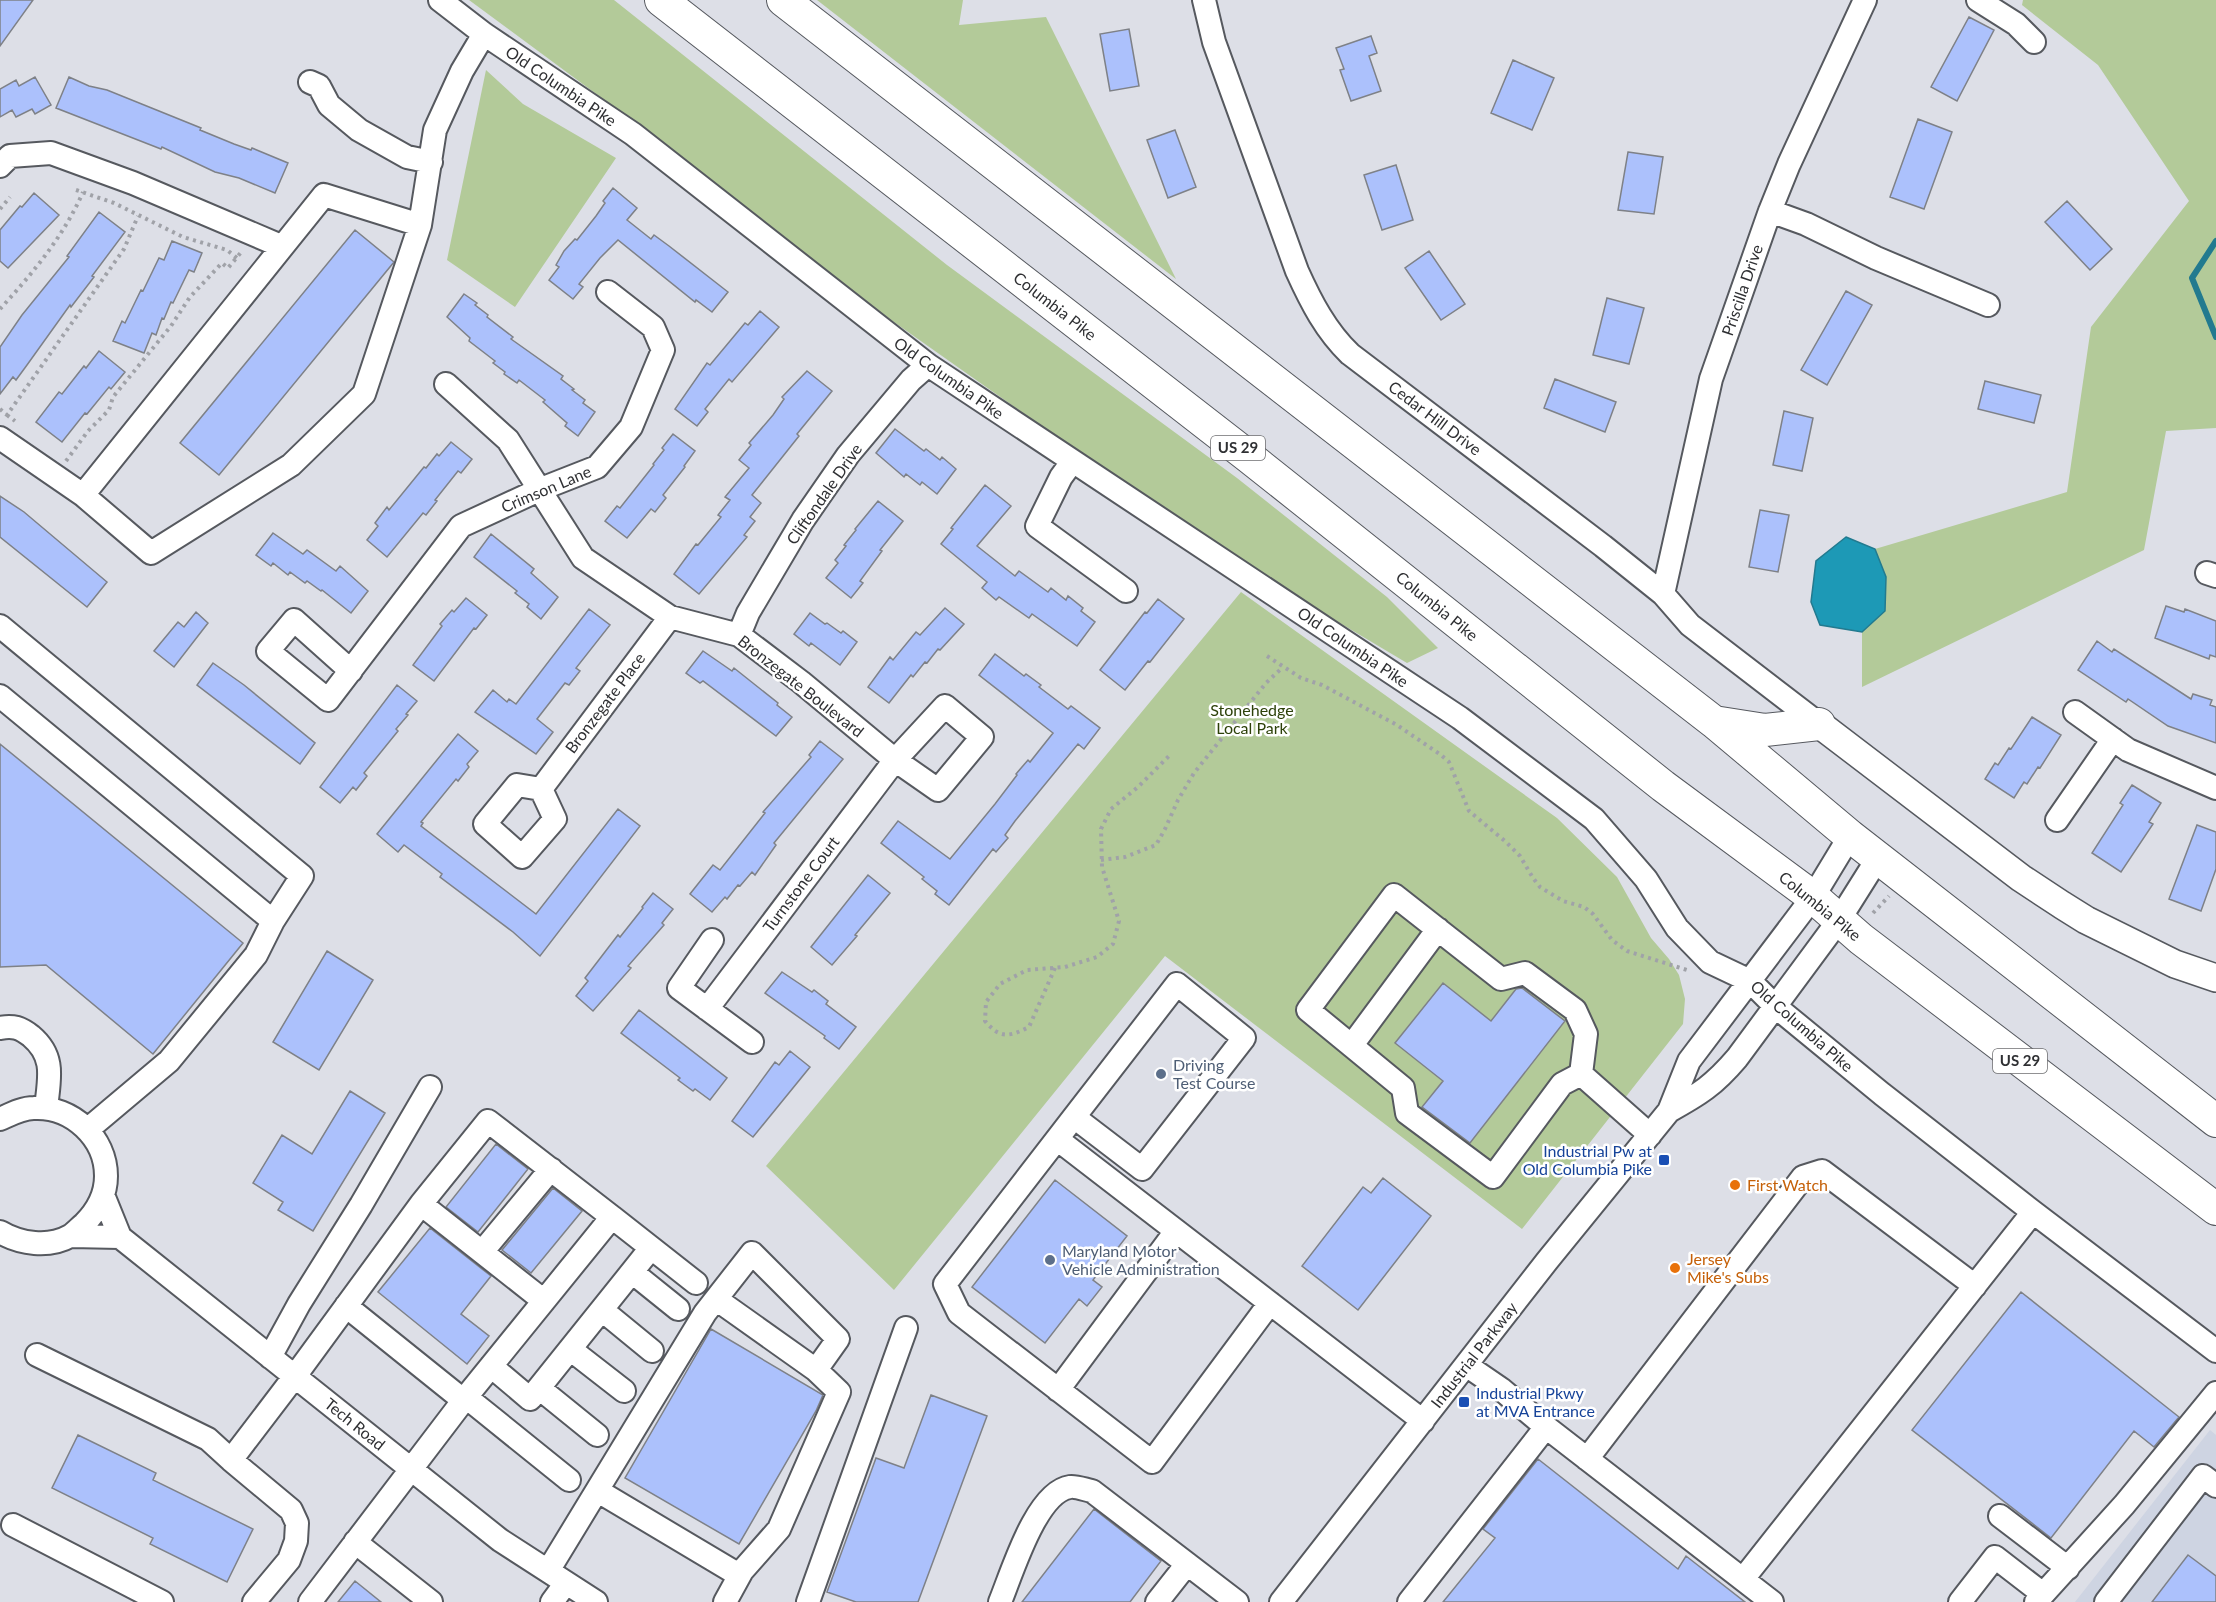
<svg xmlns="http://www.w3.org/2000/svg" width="2216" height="1602" font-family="Lato,sans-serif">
  <rect width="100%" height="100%" fill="#dddfe7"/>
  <path fill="#ced4e2" d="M2210 1430 2216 1435V1602H2075Z"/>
  <path fill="#b3ca99" d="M469 0H614L947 265 1237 478 1387 597 1438 648 1407 663 1296 597 1070 446 891 320 630 119Z
    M817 0H963L959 25 1046 17 1176 279Z
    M2023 0H2216V428L2166 431 2144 550 1862 687V632L1885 611 1886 577 1875 549 2067 492 2091 327 2189 201 2098 65 2022 5Z
    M486 70 523 104 616 158 515 307 447 260Z
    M1241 592 1557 818 1617 877 1651 938 1669 959 1679 975 1685 999 1683 1024 1522 1229 1165 956 894 1290 766 1166Z"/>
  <path fill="#1d99b6" stroke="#227a8f" stroke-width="1.5" d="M1846 537 1875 549 1886 577 1885 611 1862 632 1820 625 1811 602 1816 561Z"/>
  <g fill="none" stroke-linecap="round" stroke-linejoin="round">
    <path stroke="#227a8f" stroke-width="6" d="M2216 241 2192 278 2216 337"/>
  </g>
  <path fill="#acc1fc" stroke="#7e8187" stroke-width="1.5" d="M0 0H33L0 46Z
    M1969 17 1994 30 1957 101 1931 87Z
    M1129 29 1139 86 1110 91 1100 34Z
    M1371 36 1377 53 1369 56 1381 91 1351 101 1340 70 1344 69 1336 48Z
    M1513 60 1554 78 1532 130 1491 113Z
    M35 77 51 105 35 114 32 109 16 117 12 110 0 117V89L16 80 19 86Z
    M69 77 89 86 107 90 201 128 200 130 234 144 251 150 252 148 288 163 275 193 239 178 215 172 162 147 161 149 56 108Z
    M1918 119 1952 132 1924 209 1890 197Z
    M1175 130 1196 187 1168 198 1147 140Z
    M1628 152 1663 157 1654 214 1618 210Z
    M1396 165 1413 220 1382 230 1364 175Z
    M613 188 637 208 627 220 651 239 654 235 669 246 728 292 712 312 696 300 695 302 618 240 600 258 579 284 583 287 573 299 549 280 559 267 556 265 564 251 575 239 577 240 596 216 605 203 603 201Z
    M34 193 59 215 8 268 0 261V230L20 206 22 207Z
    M2067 201 2112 249 2090 270 2045 222Z
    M99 212 125 232 92 276 94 277 71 307 70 305 27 365 16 380 13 377 0 394V347L22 315 69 257 67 256Z
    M355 230 394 262 219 475 180 443Z
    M172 241 202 253 194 272 189 270 173 303 171 302 164 319 162 318 156 335 152 333 144 353 113 341 122 321 125 323 141 290 143 291 159 258 164 260Z
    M1429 251 1465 304 1441 320 1405 268Z
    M1846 291 1872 305 1827 385 1801 370Z
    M464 294 477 303 475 305 488 315 487 317 513 337 511 339 563 376 561 379 574 389 572 390 585 400 583 403 595 412 578 436 565 426 567 423 543 402 545 400 519 380 517 383 504 374 505 372 493 363 495 361 469 341 470 338 447 317Z
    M1607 298 1644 308 1629 364 1593 355Z
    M760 311 779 327 732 382 729 379 705 409 708 412 697 426 675 409 707 363 710 365 745 323 748 325Z
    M99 351 125 372 111 389 109 387 87 414 85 413 62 442 36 422 59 392 62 394 84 366 86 368Z
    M807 371 832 391 797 434 799 436 752 495 761 503 750 517 755 521 744 535 747 537 699 594 674 574 696 544 698 545 721 517 718 515 730 500 725 497 749 468 739 460 751 445 749 443 773 415 784 399 782 397Z
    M1555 379 1616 402 1605 432 1544 408Z
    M1985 381 2041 395 2034 423 1978 409Z
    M1784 411 1813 418 1802 471 1773 465Z
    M895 429 924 451 926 449 940 460 942 457 956 469 937 494 922 482 920 485 906 474 904 477 876 453Z
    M673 434 695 451 684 466 685 467 663 495 666 498 655 512 651 509 627 538 605 521 617 506 620 508 654 465 653 464 664 450 662 448Z
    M451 442 472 459 461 473 458 471 435 500 437 501 426 515 423 513 387 557 367 540 378 526 375 523 387 507 389 510 424 467 426 468 437 454 439 456Z
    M985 485 1011 506 977 546 1015 576 1019 571 1048 592 1051 588 1066 600 1068 596 1083 608 1081 611 1095 622 1077 646 1032 614 1029 618 999 597 996 600 982 588 987 582 941 544 953 529 951 528Z
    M0 496 24 512 107 582 87 607 0 537Z
    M878 501 903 521 880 550 882 551 860 581 863 583 851 598 826 578 838 563 835 560 846 546 844 545 856 530 855 529Z
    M1760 510 1789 515 1778 572 1749 567Z
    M273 533 303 554 307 550 336 571 340 566 368 591 351 613 322 590 321 591 307 581 305 583 290 572 288 575 273 563 271 566 256 555Z
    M491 534 534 569 531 573 558 597 541 619 527 607 529 604 515 593 517 591 474 557Z
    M466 598 487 615 476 629 474 628 434 681 413 665 442 626 440 624 452 610 454 612Z
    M1158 599 1184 619 1150 662 1148 661 1125 690 1100 670 1145 612 1147 613Z
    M2166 606 2184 612 2185 609 2216 621V657L2210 655 2209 659 2155 638Z
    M945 608 964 624 940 650 938 649 927 663 925 662 913 677 911 675 889 703 868 687 890 657 893 660 916 632 920 635Z
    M589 609 610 625 576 668 580 671 569 685 565 683 537 719 553 732 536 754 475 712 493 690 507 702 509 699 516 704Z
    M196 612 208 623 174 667 154 651 178 622 184 627Z
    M810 613 825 624 827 623 841 633 843 631 857 642 840 665 811 643 809 646 794 634Z
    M2097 641 2112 652 2114 649 2191 699 2193 694 2212 700 2210 705 2216 707V743L2168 726 2128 699 2126 702 2078 670Z
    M703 651 732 671 734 668 778 703 777 705 792 717 776 736 703 681 700 683 686 673Z
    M995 654 1024 676 1026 674 1041 685 1039 687 1068 709 1071 706 1100 728 1084 749 1078 744 1015 821 1005 835 1008 838 996 852 993 849 949 905 935 894 937 891 922 879 924 877 881 843 898 821 950 859 995 804 1017 775 1016 774 1028 760 1030 762 1053 733 979 675Z
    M213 663 244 685 315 743 300 764 197 685Z
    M397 685 417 701 406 714 408 715 396 729 398 731 364 773 367 776 356 790 353 787 340 803 320 787Z
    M2032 717 2061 735 2040 768 2038 767 2027 784 2024 782 2014 798 1985 779 1995 763 1998 765 2009 748 2011 749Z
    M458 734 478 751 467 764 469 767 458 781 456 779 421 822 423 823 421 826 536 914 618 809 640 826 540 956 513 932 440 877 442 874 404 845 398 852 377 834Z
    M820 741 843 759 774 843 776 845 755 875 752 872 740 886 738 885 727 899 725 897 712 912 690 894 713 865 720 870 765 813 763 812 811 757 809 755Z
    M0 744 243 943 153 1054 46 965 0 967Z
    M2132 785 2161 803 2149 822 2153 824 2121 872 2092 853 2123 805 2120 803Z
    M2197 825 2216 832V869L2201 911 2169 899Z
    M868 875 890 893 855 935 857 936 832 965 811 947Z
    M653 893 673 909 662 923 664 925 628 966 631 968 593 1011 576 996 588 981 585 978 618 935 620 937 643 908 642 907Z
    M327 951 373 980 319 1070 273 1042Z
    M782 972 812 992 814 990 828 1001 826 1004 856 1027 839 1049 824 1038 825 1036 765 993Z
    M1443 983 1491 1021 1516 989 1522 988 1565 1021 1470 1143 1422 1107 1443 1081 1395 1043Z
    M639 1010 727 1078 710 1100 695 1089 693 1091 678 1080 680 1078 621 1033Z
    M790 1051 810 1067 753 1137 732 1121 775 1062 779 1065Z
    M350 1091 385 1113 313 1231 278 1210 283 1202 253 1183 282 1135 312 1154Z
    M496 1144 528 1169 478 1232 446 1207Z
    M1383 1178 1431 1216 1358 1310 1302 1266 1363 1187 1371 1193Z
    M1055 1180 1127 1236 1093 1280 1102 1287 1087 1306 1079 1299 1045 1343 972 1287Z
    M553 1188 582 1211 531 1273 502 1250Z
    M430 1228 491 1276 461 1314 489 1336 467 1364 378 1292Z
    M2021 1292 2179 1417 2154 1447 2134 1431 2051 1538 1912 1430Z
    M711 1329 823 1395 816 1411 739 1544 625 1478Z
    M931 1395 987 1416 918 1602H856L827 1592 876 1458 904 1468Z
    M78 1435 156 1473 153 1480 253 1529 227 1582 150 1544 153 1538 52 1488Z
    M1538 1459 1678 1569 1686 1556 1745 1602H1443L1495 1538 1483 1529Z
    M1094 1509 1161 1561 1130 1602H1022Z
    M2188 1555 2216 1576V1602H2152Z
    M355 1581 381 1602H338Z"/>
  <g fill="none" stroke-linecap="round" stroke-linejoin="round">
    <g stroke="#56595f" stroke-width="26">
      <path id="minor" d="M440 0 484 34 633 134 928 365 1460 718 1594 819 1646 879 1677 928 1710 962 1750 981 1776 1007 1882 1094 2033 1212 2216 1351
        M1204 0 1214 42 1297 271C1311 302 1326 331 1350 354L1603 546 1663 594 1690 625 1819 724
        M1978 0 2016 24 2034 42
        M310 82 319 86 329 105 359 130 407 157 431 162
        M0 166 10 156 51 153 133 183 281 246
        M1770 211 1806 224 1876 258 1988 305
        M446 384 508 440 583 558 670 617 739 635 801 682 895 760 938 790 982 737 945 706 895 760 707 1009
        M0 438 83 495 151 553 291 465 364 394 420 225 435 130 462 71 484 34
        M1072 462 1061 477 1037 526 1126 591
        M83 495 324 195 420 225
        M2207 573 2216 576
        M1663 594 1711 379 1770 211 1789 164 1865 0
        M0 626 302 876 273 921 256 955 169 1061 87 1130
        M739 635 748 613 803 520 848 455 911 380 928 365
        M351 671 294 620 268 651 328 700 461 526 541 489 597 467 631 427 663 350 653 327 608 292
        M0 696 273 921
        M2075 712 2128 750 2216 788
        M541 789 517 785 485 824 522 857 555 819 541 789 670 617
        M2057 820 2113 739
        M712 940 679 988 752 1042
        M0 1028C13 1025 21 1028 31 1036 56 1057 49 1079 46 1108
        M1352 1045 1438 929
        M1581 1074 1562 1084 1493 1177 1407 1113 1403 1088 1308 1010 1394 895 1501 979 1525 973 1575 1010 1586 1034 1581 1074 1650 1135
        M1669 1111C1700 1094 1714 1085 1737 1058L1839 920 1878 858
        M0 1119C11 1114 22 1108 34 1108 72 1106 106 1138 106 1176 106 1195 97 1211 84 1224 79 1228 75 1233 70 1236 49 1248 20 1244 0 1232
        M1057 1139 1074 1117 1177 984 1244 1038 1142 1169 1074 1117
        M103 1195 120 1237 500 1540 596 1602
        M421 1204 488 1121 612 1217
        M71 1236 120 1237
        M482 1252 551 1169
        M632 1272 678 1309
        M1270 1303 1152 1462 959 1313 945 1284 1057 1139 1423 1421
        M346 1306 463 1400
        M602 1310 652 1351
        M570 1349 624 1391
        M37 1355 208 1439 231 1460
        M270 1357 299 1304 361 1205 430 1087
        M1466 1365 1501 1389 1546 1427 1772 1602
        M491 1366 530 1399 651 1248
        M539 1388 597 1435
        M1058 1390 1176 1231
        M466 1397 612 1217 696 1283
        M1587 1459 1803 1177 1822 1171 1975 1286
        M598 1491 739 1575
        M2000 1516 2068 1568
        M13 1525 162 1602
        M355 1542 431 1602
        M548 1571 705 1313 752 1253 838 1339 816 1370 716 1299
        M1743 1579 2033 1212
        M254 1602 289 1560 296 1541 297 1523 291 1510 231 1460 295 1376 421 1204 544 1301
        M310 1602 466 1397 569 1480
        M552 1602 566 1583
        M725 1602 742 1571 779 1529 839 1392 816 1370
        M808 1602 906 1328
        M1000 1602C1012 1573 1036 1492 1070 1487 1076 1486 1086 1490 1092 1491L1237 1602
        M1157 1602 1187 1564
        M1281 1602 1547 1261 1669 1111 1689 1061 1813 897 1850 836
        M1409 1602 1546 1427
        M1960 1602 1995 1557 2043 1594
        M2036 1602 2124 1505 2216 1393
        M2106 1602 2203 1476 2216 1486"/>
    </g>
    <g stroke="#56595f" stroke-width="30">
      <path id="major" d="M1819 724 2021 878 2062 905 2086 920 2175 964 2216 978"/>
    </g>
    <g stroke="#56595f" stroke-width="34">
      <path id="highway" d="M661 0 1249 457 1663 786 1813 897 1861 939 2216 1209
        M783 0 1714 722 1850 836 2216 1121
        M1714 722 1765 730 1819 724"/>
    </g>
    <path stroke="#a0a2a8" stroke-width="4" stroke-dasharray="3 4.5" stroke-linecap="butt" d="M76 190 114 203 183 237 227 250 237 258
      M0 209 10 197
      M0 309C32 274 64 236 83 192
      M0 409 7 415 124 249 138 216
      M7 415 15 421
      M66 461 88 431 109 410 113 397 171 326 190 297 222 263 228 268 243 250
      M1267 656 1301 678 1322 685 1397 725 1441 755 1449 762 1469 811 1506 842 1520 856 1533 878 1540 887 1563 901 1584 907 1593 914 1612 940 1627 951 1690 971
      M1101 860 1125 857 1156 845 1165 829 1178 800 1194 773 1266 683 1283 667
      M1873 913 1889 896
      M1055 968 1029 1027C1009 1037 1000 1039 985 1021L986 1002 1000 984 1027 970 1065 967 1097 957 1113 944 1119 921 1102 867 1101 829 1111 809 1138 787 1171 754"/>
    <use href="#minor" stroke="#fff" stroke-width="22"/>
    <use href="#major" stroke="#fff" stroke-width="27"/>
    <use href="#highway" stroke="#fff" stroke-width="32"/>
  </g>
  <g fill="#5c6f8a" stroke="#fff" stroke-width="2">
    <circle cx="1161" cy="1074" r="6"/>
    <circle cx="1050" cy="1260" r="6"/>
  </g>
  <g fill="#1a4fb4" stroke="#fff" stroke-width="2">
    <rect x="1658" y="1154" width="12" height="12" rx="3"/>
    <rect x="1458" y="1396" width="12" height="12" rx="3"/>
  </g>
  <g fill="#e8710a" stroke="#fff" stroke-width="2">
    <circle cx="1735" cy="1185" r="6"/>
    <circle cx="1675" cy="1268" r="6"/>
  </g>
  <g text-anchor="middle" stroke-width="5" stroke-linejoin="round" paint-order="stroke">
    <g fill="#fff" stroke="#6d6e70" stroke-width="1.5">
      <rect x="1211" y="436" width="54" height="24" rx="4.5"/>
      <rect x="1993" y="1049" width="54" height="24" rx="4.5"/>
    </g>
    <g font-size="15" font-weight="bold" fill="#2f3033">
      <text x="1238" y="453">US 29</text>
      <text x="2020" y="1066">US 29</text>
    </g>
    <g font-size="16" fill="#2f3033" stroke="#fff">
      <text transform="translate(561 86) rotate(34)" y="6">Old Columbia Pike</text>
      <text transform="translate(1742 290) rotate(-71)" y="6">Priscilla Drive</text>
      <text transform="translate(1055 306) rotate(38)" y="6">Columbia Pike</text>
      <text transform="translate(949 378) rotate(35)" y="6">Old Columbia Pike</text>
      <text transform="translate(1435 418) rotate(37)" y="6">Cedar Hill Drive</text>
      <text transform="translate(546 489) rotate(-23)" y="6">Crimson Lane</text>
      <text transform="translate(824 494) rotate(-55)" y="6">Cliftondale Drive</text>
      <text transform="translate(1437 606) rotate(39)" y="6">Columbia Pike</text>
      <text transform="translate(1353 647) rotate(34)" y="6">Old Columbia Pike</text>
      <text transform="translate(801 686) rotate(38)" y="6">Bronzegate Boulevard</text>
      <text transform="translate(605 703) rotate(-53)" y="6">Bronzegate Place</text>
      <text transform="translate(801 884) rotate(-53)" y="6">Turnstone Court</text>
      <text transform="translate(1820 906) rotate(39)" y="6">Columbia Pike</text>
      <text transform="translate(1802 1026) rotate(41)" y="6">Old Columbia Pike</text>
      <text transform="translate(1474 1355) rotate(-52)" y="6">Industrial Parkway</text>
      <text transform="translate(355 1424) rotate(39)" y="6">Tech Road</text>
    </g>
    <g font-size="16" fill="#2d4109" stroke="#fff">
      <text x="1252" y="716">Stonehedge<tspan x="1252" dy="18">Local Park</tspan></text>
    </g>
    <g font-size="16" fill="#4e5e75" stroke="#fff" text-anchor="start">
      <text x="1173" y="1071">Driving<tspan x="1173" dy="18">Test Course</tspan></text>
      <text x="1062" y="1257">Maryland Motor<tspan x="1062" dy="18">Vehicle Administration</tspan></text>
    </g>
    <g font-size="16" fill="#164399" stroke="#fff" text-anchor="end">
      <text x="1652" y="1157">Industrial Pw at<tspan x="1652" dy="18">Old Columbia Pike</tspan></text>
      <text x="1476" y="1399" text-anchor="start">Industrial Pkwy<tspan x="1476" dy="18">at MVA Entrance</tspan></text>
    </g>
    <g font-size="16" fill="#c56008" stroke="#fff" text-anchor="start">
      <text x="1747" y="1191">First Watch</text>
      <text x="1687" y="1265">Jersey<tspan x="1687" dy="18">Mike's Subs</tspan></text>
    </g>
  </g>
</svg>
